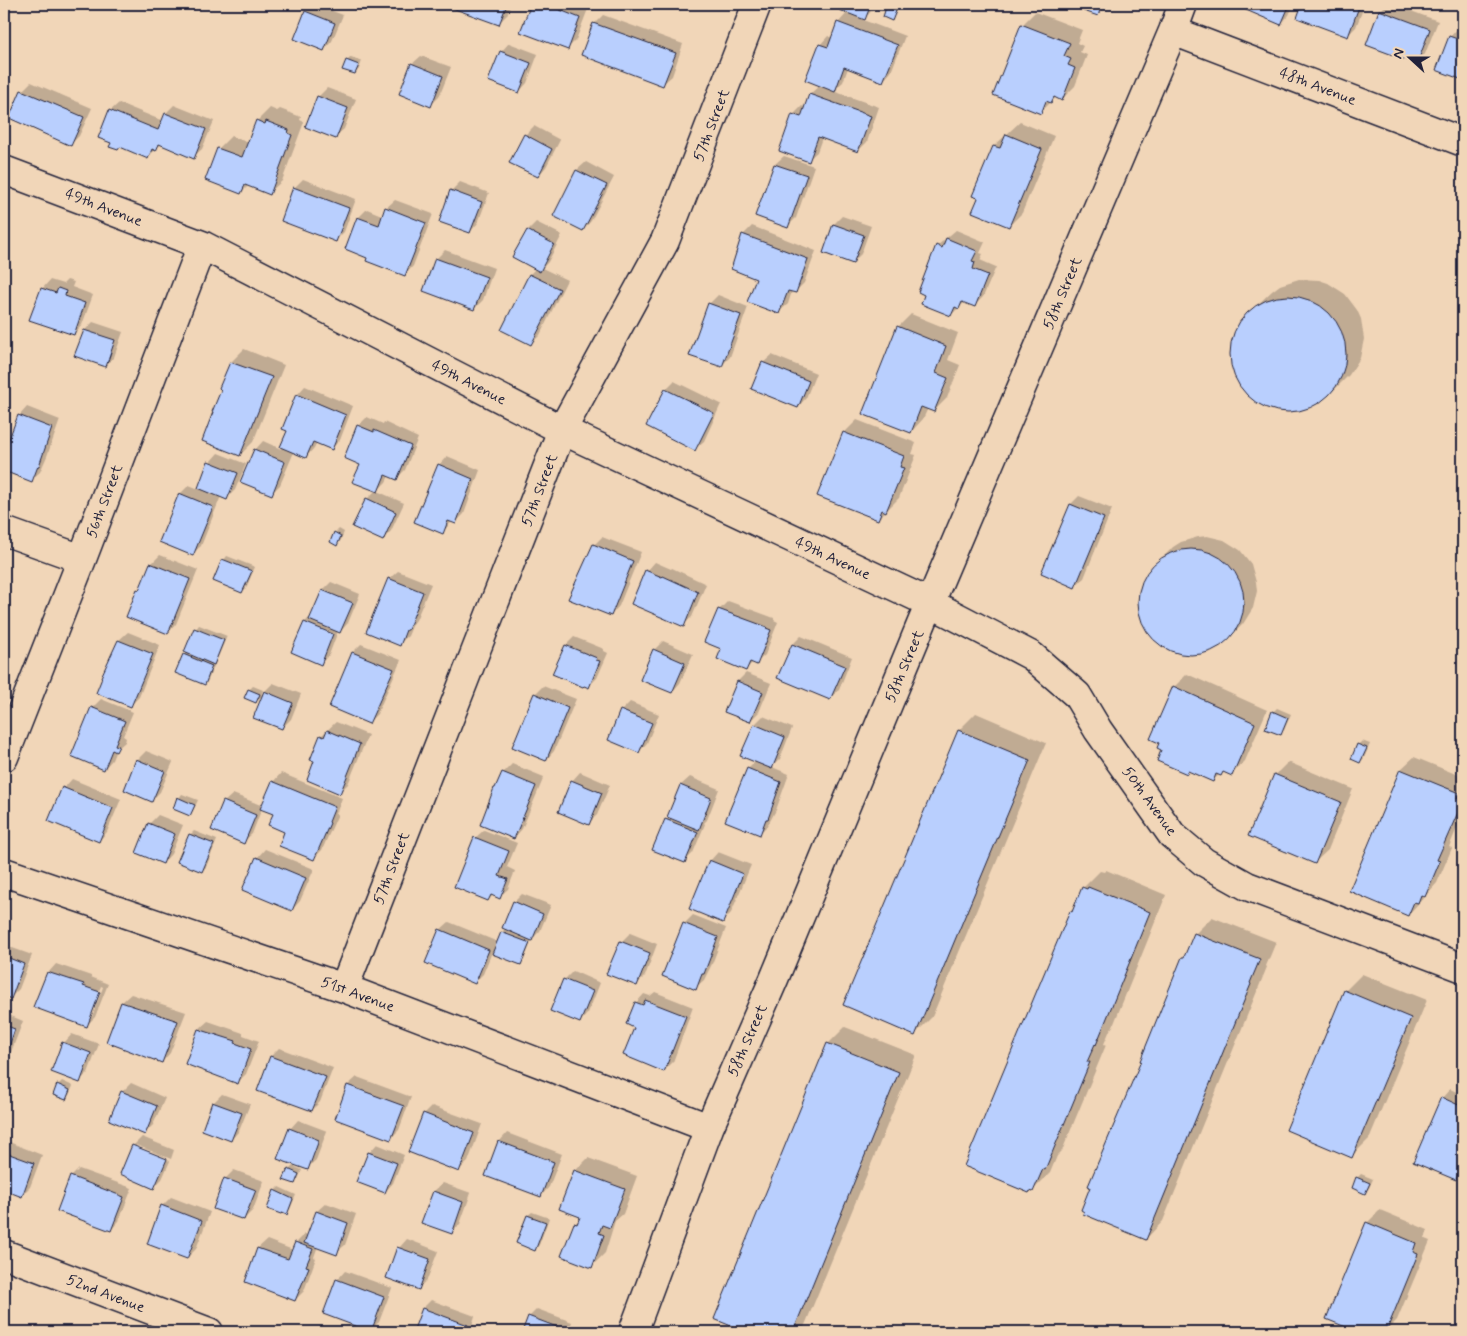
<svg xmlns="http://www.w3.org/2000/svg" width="1467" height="1336" font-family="Mynerve,sans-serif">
  <rect width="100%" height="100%" fill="#f1d6b8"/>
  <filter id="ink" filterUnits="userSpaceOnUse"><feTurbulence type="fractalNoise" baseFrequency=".02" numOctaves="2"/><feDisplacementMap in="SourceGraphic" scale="10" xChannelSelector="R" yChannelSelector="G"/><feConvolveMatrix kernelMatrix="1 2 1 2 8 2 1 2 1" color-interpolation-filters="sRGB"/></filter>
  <g filter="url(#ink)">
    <path fill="#0003" fill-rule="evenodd" d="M314 4 343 15 332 41 324 50 306 12Z
      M446 4H511L507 15 498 24Z
      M532 4H574L588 9 576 40 568 48 522 31Z
      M835 4H878L863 20 905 36 891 72 883 81 848 68 843 82 833 91 879 107 867 142 858 151 822 138 817 152 808 160 793 115 802 106 806 108 810 94 820 85V45L828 36 832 38 838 23 848 12 834 7Z
      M891 4 899 7 895 15 891 19 888 8Z
      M901 4H914L910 7Z
      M1068 4H1107L1098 15Z
      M1233 4H1294L1289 15 1281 24Z
      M1304 4H1365L1356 27 1347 36 1299 18Z
      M1387 4H1392L1438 21 1425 54 1417 63 1380 11Z
      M1035 12 1082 30 1077 43 1083 46 1080 52 1087 55 1075 86 1062 99 1056 97 1041 112 1022 25Z
      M603 15 683 44 672 76 663 84 594 24Z
      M1458 28 1463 30V78L1438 69 1450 37Z
      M509 43 538 54 527 83 519 92 501 52Z
      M421 56 451 67 439 97 431 105 412 64Z
      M351 57 362 61 359 69 355 73 347 61Z
      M31 82 92 108 79 136 71 144 22 91Z
      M327 88 356 99 344 129 335 137 318 97Z
      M119 103 163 121 166 113 174 105 214 121 202 149 193 157 161 144 148 157 113 143 110 111Z
      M270 108 277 111 280 109 301 117 300 120 304 122 282 181 269 193 249 185 241 193 218 149 231 136 249 143 257 121Z
      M1020 122 1054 136 1022 213 1009 226 980 198 994 146Z
      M534 126 560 140 546 167 538 176 525 135Z
      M784 156 814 166 796 218 788 226 756 215 775 164Z
      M586 162 614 177 591 221 583 230 554 215 577 170Z
      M303 179 356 199 344 232 336 240 294 188Z
      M460 182 489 193 478 223 470 232 451 191Z
      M395 200 433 214 413 266 405 275 369 257 358 218 367 209 384 216 386 208Z
      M842 216 871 226 861 254 853 262 834 224Z
      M536 222 562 235 548 262 542 268 567 280 540 335 531 344 502 329 530 274 536 268 514 257 528 230Z
      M752 226 816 251 804 283 795 292 792 291 788 304 779 312 758 278 743 235Z
      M956 230 985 242 980 253 983 254 980 260 996 267 983 297 974 306 965 302 951 315 937 246Z
      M4 249 8 250 4 260Z
      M445 250 494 268 483 300 474 309 425 290 437 258Z
      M1299 279 1319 280 1328 283 1345 294 1357 310 1361 319 1364 339 1360 358 1349 375 1331 393 1315 405 1296 411H1286L1267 407 1250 396 1243 389 1234 371 1231 352 1235 332 1240 323 1254 308 1272 291 1280 285Z
      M50 280 63 284 67 280 74 282 72 287 93 295 82 325 74 334 42 289Z
      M718 295 748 307 730 357 721 366 709 304Z
      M911 314 958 333 948 360 960 365 947 398 934 411 928 408 923 419 911 432 898 327Z
      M93 322 123 332 114 357 105 366 85 330Z
      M244 349 284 365 253 442 240 455 214 411 231 362Z
      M772 355 816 373 806 398 798 407 763 363Z
      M674 381 721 404 704 441 695 449 648 426 666 389Z
      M305 386 353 406 340 440 332 448 317 442 314 448 306 457 294 452 280 485 272 493 255 450 263 441 281 449 289 430 297 395Z
      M27 407 60 420 47 456 40 472 31 480 4 470V455L19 416Z
      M367 417 383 424 384 422 418 438 405 470 396 479 389 476 386 482 377 491 404 503 391 531 382 540 367 499 376 490 361 464 358 426Z
      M857 420 916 443 912 454 916 455 899 498 878 519 819 495 845 432Z
      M218 453 246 464 235 490 227 498 221 496 201 546 192 554 180 494 189 485 199 489 210 462Z
      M447 456 480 470 464 514 455 523 452 521 443 532 439 465Z
      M1079 496 1112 509 1084 578 1075 586 1071 504Z
      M339 529 344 532 341 540 337 544 335 533Z
      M1207 536 1224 540 1240 550 1251 564 1256 582 1257 591 1253 608 1243 624 1230 637 1215 648 1198 654 1180 653 1171 650 1156 640 1150 634 1141 618 1139 600 1143 582 1147 574 1173 547 1181 542 1198 537Z
      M602 537 641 552 619 606 611 615 594 545Z
      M160 555 198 570 176 624 168 633 138 590 143 585 151 564Z
      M227 556 255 567 246 588 242 592 224 560Z
      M655 562 671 569 672 568 706 584 692 617 683 625 633 604 647 571Z
      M398 571 431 584 416 620 413 624 408 636 399 644 389 579Z
      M331 582 360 594 348 623 340 632 338 631 329 655 321 663 293 651 305 622 313 614 323 590Z
      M728 601 774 618V620L778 622 765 655 756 663 753 662 746 669 723 649 719 610Z
      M199 625 227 636 208 680 205 684 184 655 187 652 196 629Z
      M128 632 160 645 139 697 130 706 103 676 119 640Z
      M801 636 852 657 839 690 830 698 793 644Z
      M574 637 604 649V651L608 653 597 678 589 686 554 674 566 645Z
      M663 641 693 654 680 683 672 692 654 650Z
      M361 644 401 660 377 714 369 722 353 652Z
      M746 673 771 683 759 712 750 721 726 711 738 681Z
      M1187 674 1267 710 1245 761 1232 774 1224 771 1213 780 1189 770 1186 772 1174 687Z
      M273 683 301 694 291 719 282 728 264 694 256 702 249 690 253 686 263 690 261 695Z
      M543 686 576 699 554 751 546 760 535 694Z
      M101 699 133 712 123 736 126 738 125 742 116 750 112 760 104 769 92 708Z
      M630 702 659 714 647 743 639 752 621 711Z
      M1277 708 1291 714 1284 730 1280 734 1273 712Z
      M976 713 1046 743 932 1017 915 1034 959 730Z
      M763 716 792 728 780 759 772 767 789 774 776 810 768 825 759 834 748 769 756 761 755 724Z
      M336 722 368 735 348 784 340 792 315 760 321 736Z
      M1362 741 1370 744 1364 758 1360 762 1358 745Z
      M146 751 173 762 160 792 152 800 137 760Z
      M1414 757 1463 777V814L1449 847 1452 848 1437 883 1408 915 1351 891 1401 769Z
      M1288 762 1353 789 1328 850 1315 862 1275 775Z
      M512 764 544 777 522 829 514 838 503 773Z
      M580 772 610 785 597 815 589 823 572 781Z
      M281 773 342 798 336 814H338L322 850 313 859 286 832 274 813 262 808 252 834 243 842 224 802 233 794 263 806 273 782Z
      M690 777 719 789 707 820 704 823 705 824 693 853 684 862 666 820 670 816 681 785Z
      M72 779 121 799 107 832 99 841 64 788Z
      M182 794 198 800 193 811 189 815 179 798Z
      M158 815 183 825 171 854 163 863 149 824Z
      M484 830 517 843 507 867 515 871 508 889 499 897 493 895 488 900 475 838Z
      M194 831 217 840 206 867 202 871 190 835Z
      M265 849 314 869 300 901 292 910 257 858Z
      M718 852 751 865 731 913 722 922 710 861Z
      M1106 870 1166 895 1113 1026 1110 1030 1104 1044 1106 1045 1062 1151 1057 1156 1050 1173 1033 1190 1071 911 1076 906 1083 888 1100 871 1104 872Z
      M522 894 551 905 540 931 532 939 524 960 520 964 492 952 483 974 475 982 440 930 449 922 498 942 502 932 506 928 514 902Z
      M693 915 726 928 712 964 704 980 695 988 663 975 685 923Z
      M1212 917 1276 942 1266 966 1267 967 1163 1221 1146 1239 1142 1061 1183 958 1186 954 1195 934Z
      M630 933 657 944 645 976 636 985 621 942Z
      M4 945 32 955 19 989 11 997 4 995Z
      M56 964 91 976V977L108 984 95 1017 87 1025 48 973ZM101 986 103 987 92 1017H89Z
      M573 971 600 983 588 1013 580 1022 564 980Z
      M1362 974 1427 1000 1369 1139 1352 1156 1345 991Z
      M655 992 693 1007 673 1062 664 1071 636 1027V1003L644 994 650 996Z
      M131 994 186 1012 170 1053 162 1062 107 1041 122 1002Z
      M4 1013 23 1021 8 1060 4 1065Z
      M208 1021 243 1033V1035L259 1041 246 1074 237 1083 187 1063 199 1029Z
      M845 1027 916 1055 803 1330 800 1332H749L715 1318 828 1044Z
      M72 1034 99 1044 88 1073 79 1081 64 1043Z
      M279 1048 333 1068 320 1102 312 1110 271 1056Z
      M357 1077 411 1097 399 1130 390 1139 336 1119 348 1085Z
      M62 1081 73 1086 69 1095 65 1098 58 1085Z
      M131 1083 165 1098 153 1125 145 1133 122 1092Z
      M1450 1089 1463 1095V1171L1455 1179 1442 1098Z
      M222 1094 250 1104 239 1131 231 1140 213 1103Z
      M432 1106 482 1124 468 1162 459 1170 424 1114Z
      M298 1120 327 1131 316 1160 307 1168 290 1129Z
      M507 1133 562 1154 549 1187 541 1196 499 1142Z
      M142 1137 174 1150 171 1159 136 1145V1147L170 1161 162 1179 154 1187 122 1174 134 1145Z
      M4 1140 42 1155 30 1187 22 1195 4 1189Z
      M377 1144 404 1155 393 1183 385 1192 369 1153Z
      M588 1158 637 1176 623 1214 615 1221 605 1253 592 1266 575 1224 580 1218 575 1171Z
      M293 1166 302 1170 298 1179 294 1183 289 1170Z
      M79 1169 132 1188 119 1221 111 1230 71 1177Z
      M234 1170 264 1181 253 1210 244 1219 225 1179Z
      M1361 1174 1373 1179 1369 1188 1365 1192 1357 1178Z
      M443 1183 471 1193 460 1224 451 1233 423 1222 434 1191Z
      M279 1187 296 1195 290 1209 286 1213 275 1191Z
      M171 1197 210 1212 196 1249 187 1258 162 1206Z
      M326 1203 356 1214 345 1245 336 1253 318 1246 314 1257 316 1258 304 1291 295 1300 246 1281 258 1248 267 1240 293 1250 296 1243 305 1234 308 1235 317 1211Z
      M1380 1210 1428 1230 1425 1239 1430 1241 1397 1320 1385 1332H1361L1328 1318 1367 1223Z
      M532 1212 549 1218 539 1245 535 1249 518 1243 528 1215Z
      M407 1239 438 1251 427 1280 418 1288 399 1248Z
      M345 1271 392 1288 379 1322 371 1330 337 1280Z
      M431 1300 475 1316 472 1325 491 1332H414L423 1308Z
      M537 1309 572 1322 568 1332H523L529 1317Z"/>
    <path fill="#b9cffe" stroke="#22223b" d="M445 4H507L499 25 444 5Z
      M531 4H545L580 18 568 50 520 32Z
      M833 4H871L865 20 832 7Z
      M1064 4H1102L1098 16Z
      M1232 4H1290L1281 25Z
      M1302 4H1360L1348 37 1297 18Z
      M886 7 896 11 892 21 883 17Z
      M1379 10 1430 29 1417 64 1366 45Z
      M305 11 335 23 324 51 294 39Z
      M837 22 898 45 883 82 844 67 835 92 805 80 819 44 828 47Z
      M593 23 676 53 663 86 581 55Z
      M1021 24 1070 43 1064 56 1071 59 1068 65 1075 68 1062 101 1054 97 1051 103 1046 101 1041 114 993 95Z
      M1449 36 1463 41V80L1436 70Z
      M500 51 531 63 519 93 488 81Z
      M346 60 359 65 355 74 342 70Z
      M411 63 443 76 431 107 399 94Z
      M21 90 84 117 71 146 9 118Z
      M809 94 871 116 858 152 818 137 809 162 779 151 792 114 801 117Z
      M317 96 348 108 336 139 305 127Z
      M109 110 158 130 165 113 206 129 194 159 159 144 156 151 152 149 148 159 120 147 118 150 109 147 111 143 98 138Z
      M256 120 265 124 266 121 289 130 288 133 292 135 270 195 245 185 241 194 205 180 217 148 242 157Z
      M524 134 552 149 538 177 509 163Z
      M1006 134 1042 149 1009 227 972 212 978 198 972 196 993 146 1000 148Z
      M774 164 807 175 788 228 755 216Z
      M576 170 607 185 583 231 553 216Z
      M293 187 349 208 336 242 281 221Z
      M450 190 482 202 470 233 439 222Z
      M385 207 426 223 405 276 366 261 367 258 345 249 357 217 379 225Z
      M833 224 864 235 853 264 823 253Z
      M527 230 554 244 540 272 512 257Z
      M742 234 808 259 796 293 788 291 779 314 747 302 756 279 731 269Z
      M946 238 977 251 972 261 975 262 973 269 988 275 975 307 962 302 959 309 955 307 951 316 921 304 924 295 918 292 936 245 942 248Z
      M435 258 487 277 474 310 423 291Z
      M529 274 560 289 531 345 501 330Z
      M41 288 56 293 58 288 66 291 65 296 85 303 74 335 29 320Z
      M1230 354a58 58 0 1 1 116 0a58 58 0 1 1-116 0Z
      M708 303 741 315 722 367 689 356Z
      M897 326 946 346 936 373 948 378 934 412 921 407 911 433 862 414Z
      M84 330 115 340 106 367 74 356Z
      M230 362 272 377 240 456 202 441 213 412H212L221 390 219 388Z
      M762 362 809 381 798 408 751 389Z
      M665 389 714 413 695 451 646 426Z
      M296 394 346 415 332 450 313 442 306 458 280 447 287 431 282 429Z
      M18 415 52 428 39 466H38L32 482 4 471V452Z
      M357 425 374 432V430L411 446 397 480 385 475 378 492 352 482 360 465 344 458Z
      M843 432 904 456 900 467 904 468 886 512 882 510 878 520 817 496Z
      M254 449 285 462 272 495 240 482Z
      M208 461 238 473 227 500 198 488Z
      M438 464 473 479 456 524 448 521 443 534 414 522Z
      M179 493 213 507 193 556 159 542Z
      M366 498 396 512 383 541 352 527Z
      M1070 504 1104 518 1075 588 1041 573Z
      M334 532 341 536 337 546 330 542Z
      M593 544 633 561 611 616 568 599Z
      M1138 602a53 53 0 1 1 106 0a53 53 0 1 1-106 0Z
      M222 559 252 571 242 593 213 581Z
      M150 563 190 579 168 634 126 617 137 589 139 590Z
      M645 570 662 577 663 576 698 592 684 627 631 604Z
      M388 578 423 592 408 630H406L400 646 366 632Z
      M322 590 353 603 340 633 309 620Z
      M718 609 767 627 766 628 771 630 757 665 750 662 746 671 717 659 721 649 704 642Z
      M304 622 333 634 321 665 291 652Z
      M194 628 224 640 214 665 184 652Z
      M118 640 153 654 131 707 96 693 102 678 101 677Z
      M792 644 845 666 830 700 777 678Z
      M565 645 597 658 596 660 600 661 589 688 584 686 583 687 552 674Z
      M653 649 685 663 672 693 640 680Z
      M352 652 394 669 369 724 329 707Z
      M183 654 212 666 205 685 175 673Z
      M737 681 763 692 750 722 724 712Z
      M1173 686 1255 723 1232 776 1223 772 1221 776 1216 774 1213 782 1188 771 1187 774 1157 761 1161 750 1157 748 1159 743 1150 739Z
      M248 689 260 694 256 703 244 698Z
      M264 691 293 703 282 729 253 718Z
      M534 693 568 708 546 761 512 747Z
      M91 707 125 721 115 745 119 746 116 752 112 750 104 770 71 756Z
      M620 710 652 723 639 753 608 740Z
      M1272 711 1288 718 1281 735 1265 729Z
      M754 724 785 737 772 769 740 756Z
      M327 730 360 744 340 794 307 780 314 761 310 760 320 735 324 737Z
      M958 730 1030 760 915 1036 843 1005Z
      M1357 744 1367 748 1360 763 1351 759Z
      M136 759 165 771 152 802 124 790Z
      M747 768 781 782 768 819H766L760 835 725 821Z
      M1400 769 1459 793 1457 798 1463 801 1437 860 1440 861 1425 897 1421 895 1418 903 1414 902 1408 916 1349 891Z
      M502 772 536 786 514 839 480 825 494 788H495Z
      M1274 774 1341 802 1315 864 1248 836Z
      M571 780 602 793 589 825 558 812Z
      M272 781 335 807 329 822 330 823 314 860 279 846 284 832 268 825 273 814 260 809Z
      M680 785 711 798 699 830 667 817Z
      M62 787 113 808 99 842 48 821Z
      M177 797 195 805 190 816 173 809Z
      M223 801 256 815 244 844 211 830Z
      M665 819 698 832 685 863 652 850Z
      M148 823 175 834 163 864 136 853Z
      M189 834 214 844 202 872 177 862Z
      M474 837 509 851 499 876 508 879 500 899 491 895 488 901 454 887Z
      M256 857 306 878 292 911 242 890Z
      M709 860 743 874 723 923 689 909Z
      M1082 887 1087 889 1088 887 1150 912 1096 1045 1095 1044 1087 1062H1090L1045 1170 1043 1169 1033 1192 1030 1191 1029 1193 964 1166 1070 911 1072 912Z
      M513 901 543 914 532 941 502 928Z
      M683 923 718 937 704 974H702L696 990 662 976Z
      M439 929 489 950 475 984 425 963Z
      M501 932 530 943 521 965 492 954Z
      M1194 933 1260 959 1250 983 1251 984 1146 1240 1083 1214 1084 1212 1081 1210 1090 1187 1088 1186 1141 1061H1140L1182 957H1184Z
      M620 941 650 953 637 986 606 974Z
      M4 956 24 964 11 999 4 996Z
      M47 972 84 984 83 986 100 992 87 1027 33 1007Z
      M563 979 593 991 580 1023 550 1011Z
      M1344 990 1411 1018 1352 1158 1286 1130Z
      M645 1000 686 1016 664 1072 623 1055 634 1028 626 1024 635 1002 643 1005Z
      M121 1002 178 1021 162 1063 106 1042Z
      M4 1025 15 1029 4 1061Z
      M198 1029 236 1041 235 1043 251 1049 238 1084 185 1064Z
      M62 1042 91 1053 80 1083 51 1072Z
      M827 1043 899 1072 793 1332H746L714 1319Z
      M270 1056 326 1077 312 1111 257 1091Z
      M57 1084 70 1090 66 1100 53 1095Z
      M347 1085 404 1106 391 1140 335 1119Z
      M121 1091 157 1106 145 1135 109 1120Z
      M1441 1097 1463 1107V1162L1456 1180 1413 1162Z
      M212 1102 242 1113 231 1141 202 1130Z
      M423 1113 474 1133 459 1172 408 1152Z
      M289 1128 319 1140 308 1170 277 1159Z
      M498 1141 554 1162 541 1197 485 1176Z
      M132 1145 167 1159 154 1189 120 1174Z
      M4 1152 34 1163 22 1197 4 1190Z
      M368 1152 397 1163 385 1193 356 1182Z
      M288 1169 299 1174 295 1184 283 1180Z
      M574 1170 625 1189 610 1228 602 1225 599 1233 604 1235 592 1268 561 1256 574 1223 577 1224 580 1217 559 1209Z
      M70 1176 124 1197 111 1231 57 1211Z
      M1356 1177 1370 1183 1365 1194 1352 1188Z
      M224 1178 256 1190 244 1220 213 1209Z
      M274 1190 293 1199 287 1215 282 1213 281 1214 267 1209Z
      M433 1191 463 1202 452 1234 421 1223Z
      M161 1205 202 1221 187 1259 147 1244Z
      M316 1211 348 1223 337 1255 304 1243Z
      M527 1215 546 1222 535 1251 516 1243Z
      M1366 1222 1416 1243 1413 1252 1418 1254 1386 1332H1358L1326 1319Z
      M295 1242 313 1249 306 1266 309 1267 295 1301 245 1282 257 1248 288 1259Z
      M397 1247 430 1259 419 1290 386 1278Z
      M336 1279 384 1297 371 1332 323 1314Z
      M422 1308 468 1325 465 1332H413Z
      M528 1316 565 1330 564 1332H522Z"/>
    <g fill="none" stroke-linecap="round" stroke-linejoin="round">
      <g stroke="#22223b" stroke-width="31">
        <path id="minor" d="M1173 31 1463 142
          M4 170 202 245 562 430 930 603 1032 656 1077 695 1098 730 1172 835 1204 862 1247 886 1463 968
          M4 531 82 559
          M4 757 82 559 202 245
          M4 872 344 988 709 1128
          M344 988 562 430 665 241 757 4
          M4 1254 209 1332
          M633 1332 709 1128 774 979 930 603 1173 31 1183 4"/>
      </g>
      <use href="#minor" stroke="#f1d6b8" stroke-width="28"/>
    </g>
  </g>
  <g text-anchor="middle" stroke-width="4.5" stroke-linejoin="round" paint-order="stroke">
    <g font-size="15" fill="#22223b" stroke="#f1d6b8">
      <text transform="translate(1318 86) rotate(21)" y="5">48th Avenue</text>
      <text transform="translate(711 125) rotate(-69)" y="5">57th Street</text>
      <text transform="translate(104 207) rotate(21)" y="5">49th Avenue</text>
      <text transform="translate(1062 293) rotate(-67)" y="5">58th Street</text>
      <text transform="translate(469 382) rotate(27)" y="5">49th Avenue</text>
      <text transform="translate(539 490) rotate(-69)" y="5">57th Street</text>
      <text transform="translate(104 501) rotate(-69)" y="5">56th Street</text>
      <text transform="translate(833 558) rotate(25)" y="5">49th Avenue</text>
      <text transform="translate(904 666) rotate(-67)" y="5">58th Street</text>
      <text transform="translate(1150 801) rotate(54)" y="5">50th Avenue</text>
      <text transform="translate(391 868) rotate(-69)" y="5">57th Street</text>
      <text transform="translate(358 994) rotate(20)" y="5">51st Avenue</text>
      <text transform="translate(747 1040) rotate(-66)" y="5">58th Street</text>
      <text transform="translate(106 1293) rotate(21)" y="5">52nd Avenue</text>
    </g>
  </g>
  <rect width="1467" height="1336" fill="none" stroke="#f1d6b8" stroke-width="20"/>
  <rect x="10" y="10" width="1447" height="1316" fill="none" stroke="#22223b" stroke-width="2" filter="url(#ink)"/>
  <g transform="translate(1410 58) rotate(291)" stroke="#f1d6b8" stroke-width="4" paint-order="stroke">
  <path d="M0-4L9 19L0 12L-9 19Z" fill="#22223b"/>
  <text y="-8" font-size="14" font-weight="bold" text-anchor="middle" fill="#22223b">N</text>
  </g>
</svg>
